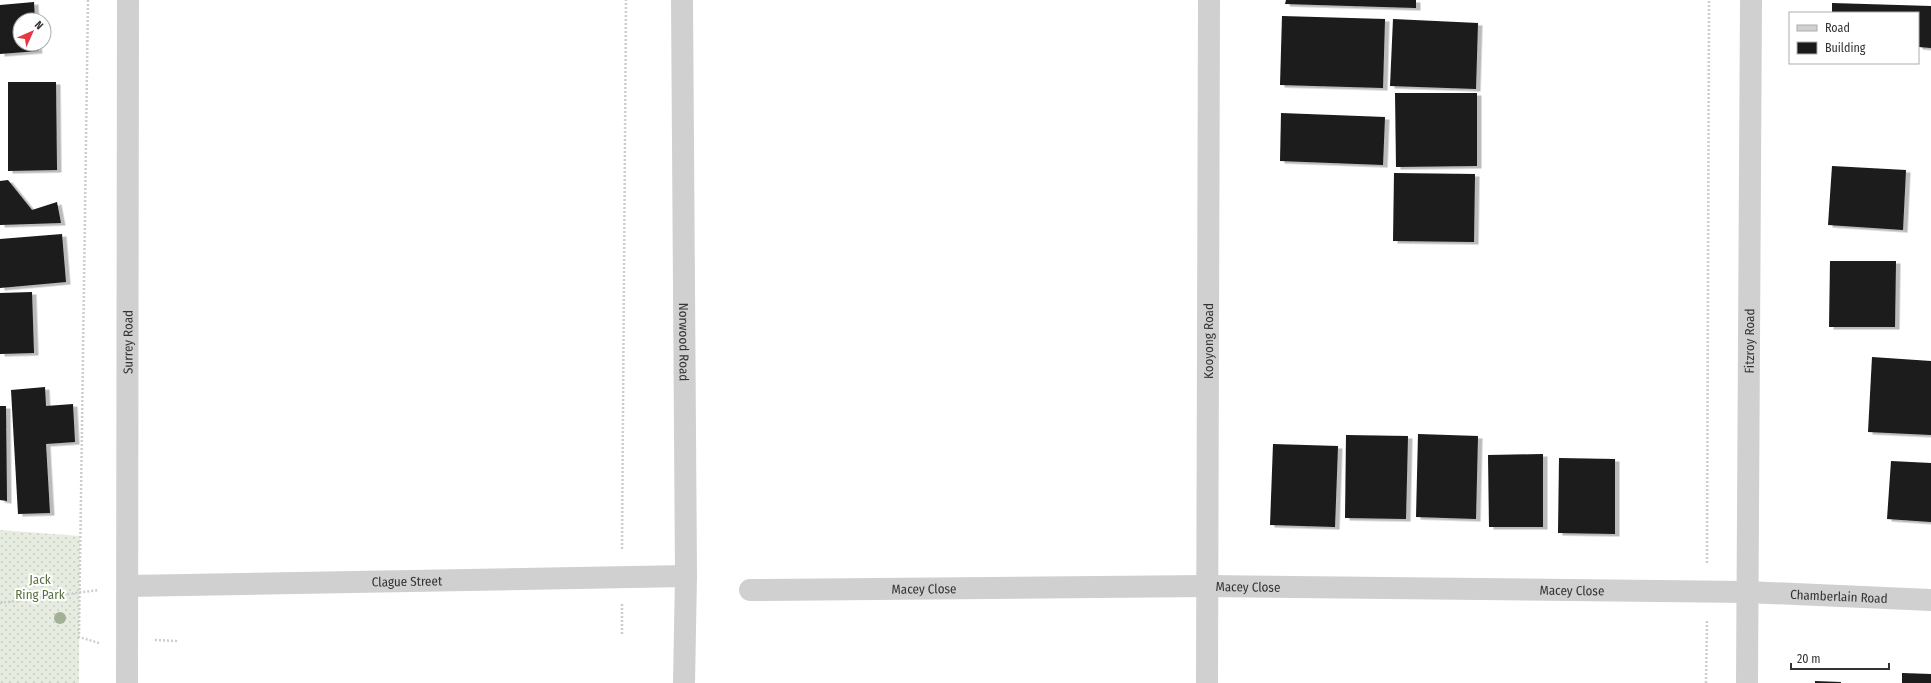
<svg xmlns="http://www.w3.org/2000/svg" width="1931" height="683" font-family="'Fira Sans Condensed',sans-serif">
  <defs>
    <pattern id="grass-dots" width="8" height="8" patternUnits="userSpaceOnUse"><rect width="8" height="8" fill="#e6ecdf"/><path d="M2 2h.1M6 6h.1" fill="none" stroke="#c6cbc0" stroke-width="1.8" stroke-linecap="round"/></pattern>
    <filter id="shadow"><feDropShadow dx="4.5" dy="2.5" stdDeviation="0" flood-color="#0004"/></filter>
  </defs>
  <rect width="100%" height="100%" fill="#fff"/>
  <path fill="url(#grass-dots)" d="M0 530 80 536 79 683H0Z"/>
  <path fill="#1a1a1a" filter="url(#shadow)" d="M1286 0H1416V8L1285 4Z
    M34 2 35 20H20V44H37L38 51 0 54V5Z
    M1832 3 1931 6V48L1918 47V13H1832Z
    M1282 16 1385 19 1383 88 1280 85Z
    M1393 19 1478 23 1476 89 1390 86Z
    M8 82H56L57 170 8 171Z
    M1395 93H1477V166L1396 167Z
    M1281 113 1385 117 1383 165 1280 161Z
    M1832 166 1906 170 1903 230 1828 225Z
    M1394 173 1475 174 1474 242 1393 241Z
    M8 180 32 210 57 202 61 223 0 225V181Z
    M62 234 66 282 0 288V239Z
    M1830 261H1896L1895 327H1829Z
    M32 292 34 353 0 354V293Z
    M1872 357 1931 361V435L1868 432Z
    M45 387 46 406 73 404 75 442 46 444 50 513 18 514 11 390Z
    M0 406H6L7 501 0 500Z
    M1418 434 1478 436 1476 519 1416 517Z
    M1346 435 1408 436 1406 519 1345 518Z
    M1273 444 1338 446 1335 527 1270 525Z
    M1543 454V527H1489L1488 455Z
    M1559 458 1615 459V534L1558 533Z
    M1891 461 1931 463V522L1887 519Z
    M1902 673 1931 674V683H1902Z
    M1815 681 1841 682V683H1815Z"/>
  <g fill="none" stroke-linecap="round" stroke-linejoin="round">
    <path stroke="#cdcdcd" stroke-width="2.5" stroke-dasharray="2 2" stroke-linecap="butt" d="M88 0 79 637 99 643
      M622 549 626 0
      M1707 563 1709 0
      M0 603 99 590
      M622 634V604
      M155 640 177 641
      M1706 683 1707 620"/>
    <g stroke="#d0d0d0" stroke-width="22">
      <path id="s1" d="M682 0 686 576 684 683"/>
      <path id="s2" d="M128 586 686 576"/>
      <path id="s3" d="M750 590 1207 586 1747 592 1931 600"/>
      <path id="s4" d="M127 683 128 0"/>
      <path id="s5" d="M1207 683 1209 0"/>
      <path id="s6" d="M1747 683 1751 0"/>
    </g>
  </g>
  <circle fill="#a2b095" cx="60" cy="618" r="6"/>
  <g text-anchor="middle" stroke-width="4" stroke-linejoin="round" paint-order="stroke">
    <g font-size="13" fill="#333" stroke="#fff">
      <text dy="5" stroke="none"><textPath href="#s6" startOffset="342">Fitzroy Road</textPath></text>
      <text dy="5" stroke="none"><textPath href="#s4" startOffset="341">Surrey Road</textPath></text>
      <text dy="5" stroke="none"><textPath href="#s1" startOffset="342">Norwood Road</textPath></text>
      <text dy="5" stroke="none"><textPath href="#s5" startOffset="342">Kooyong Road</textPath></text>
      <text dy="5" stroke="none"><textPath href="#s2" startOffset="279">Clague Street</textPath></text>
      <text dy="5" stroke="none"><textPath href="#s3" startOffset="498">Macey Close</textPath></text>
      <text dy="5" stroke="none"><textPath href="#s3" startOffset="174">Macey Close</textPath></text>
      <text dy="5" stroke="none"><textPath href="#s3" startOffset="822">Macey Close</textPath></text>
      <text dy="5" stroke="none"><textPath href="#s3" startOffset="1089">Chamberlain Road</textPath></text>
    </g>
    <g font-size="13" fill="#56703f" stroke="#fff">
      <text x="40" y="584">Jack<tspan x="40" dy="15">Ring Park</tspan></text>
    </g>
  </g>
  <rect x="1789" y="12" width="130" height="52" fill="#ffffff" stroke="#adadad"/>
  <rect x="1797" y="25" width="20" height="6" fill="#d0d0d0" stroke="#adadad"/>
  <text x="1825" y="32" font-size="12" fill="#333333">Road</text>
  <rect x="1797" y="42" width="20" height="12" fill="#1a1a1a" stroke="#adadad"/>
  <text x="1825" y="52" font-size="12" fill="#333333">Building</text>
  <g transform="translate(32 32) rotate(45)"><circle r="19" fill="#ffffff" stroke="#adadad"/>
  <path d="M0-3L7 15L0 10L-7 15Z" fill="#e63946"/>
  <text y="-6" font-size="11" font-weight="bold" text-anchor="middle" fill="#333333">N</text>
  </g>
  <path d="M1791 663v6h98v-6" fill="none" stroke="#333333" stroke-width="2"/>
  <text x="1797" y="663" font-size="12" fill="#333333" stroke="#ffffff" stroke-width="3" paint-order="stroke">20 m</text>
</svg>
